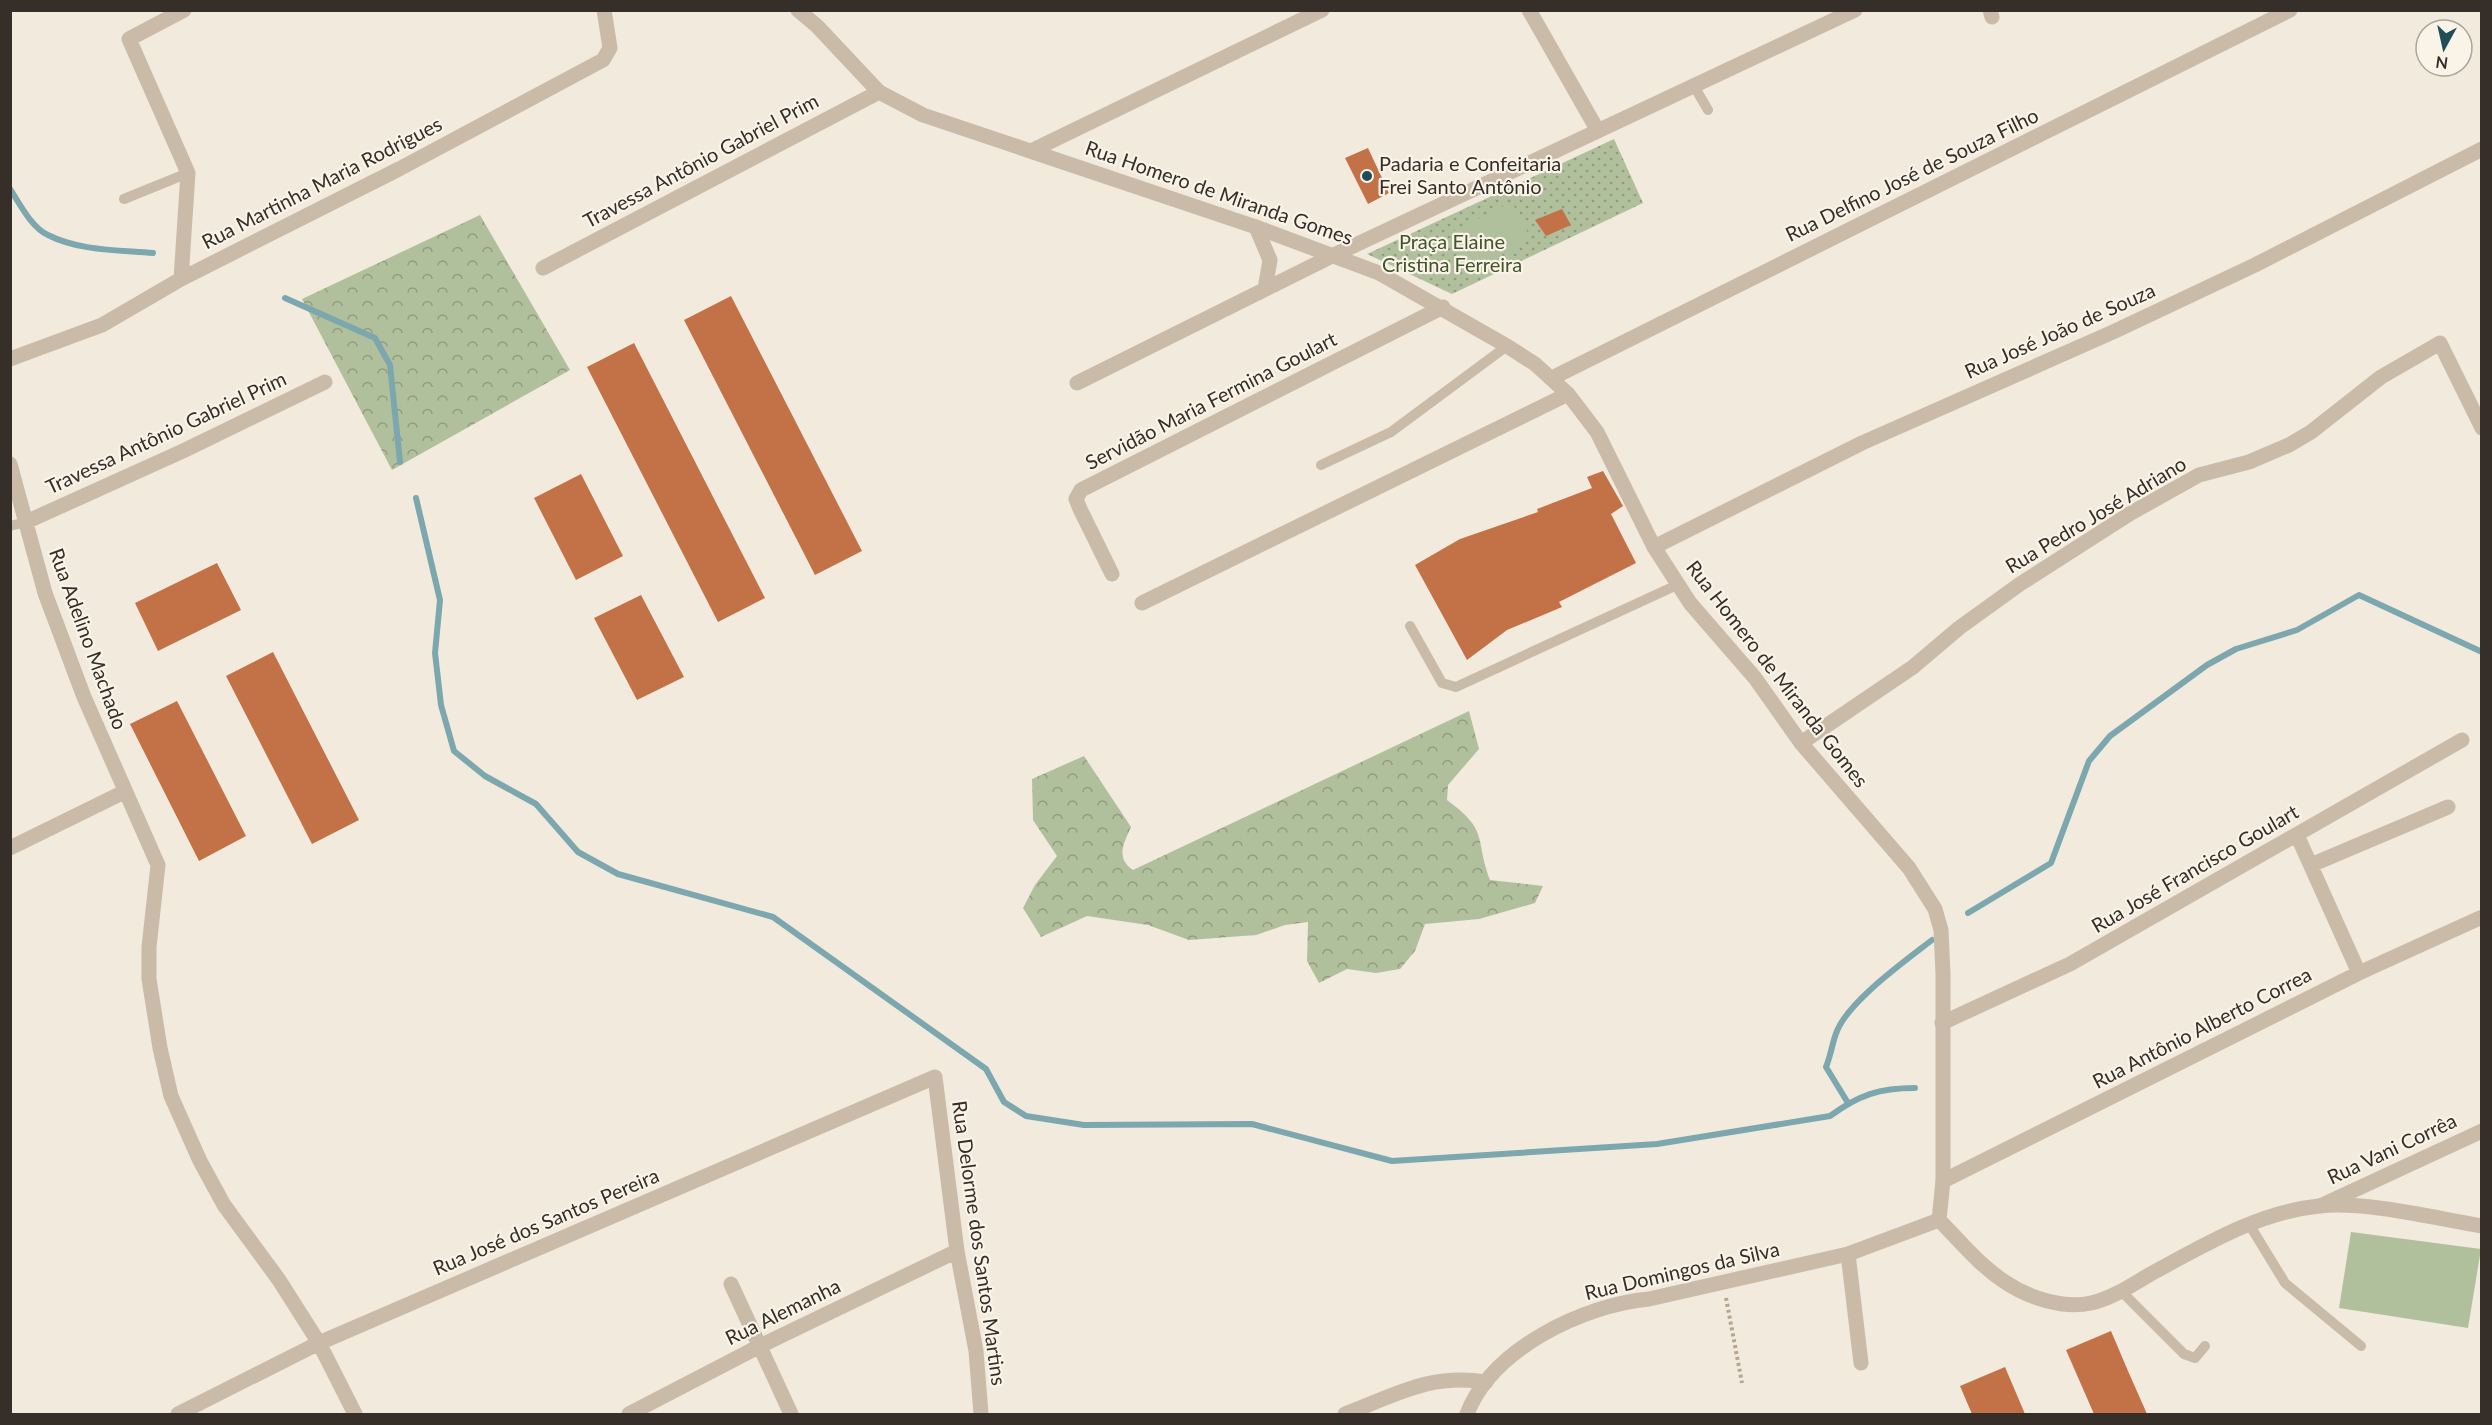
<svg xmlns="http://www.w3.org/2000/svg" width="2492" height="1425" font-family="Lato,sans-serif">
  <defs>
    <pattern id="forest-crowns" width="20" height="18" patternUnits="userSpaceOnUse" patternTransform="scale(1.5)"><rect width="20" height="18" fill="#b1c09c"/><path d="M2 6a3 3 0 1 1 6 0M12 15a3 3 0 1 1 6 0" fill="none" stroke="#919c7f"/></pattern>
    <pattern id="park-dots" width="8" height="8" patternUnits="userSpaceOnUse" patternTransform="scale(1.5)"><rect width="8" height="8" fill="#b1c09c"/><path d="M2 2h.1M6 6h.1" fill="none" stroke="#919c7f" stroke-width="1.8" stroke-linecap="round"/></pattern>
  </defs>
  <rect width="100%" height="100%" fill="#f2eadc"/>
  <path fill="url(#forest-crowns)" d="M480 215 570 370 392 470 302 299Z
    M1469 711 1479 749 1448 785 1447 800C1490 832 1474 837 1490 880L1543 886 1535 903 1479 919 1425 924 1415 951 1400 969 1376 973 1347 969 1319 983 1307 961 1308 922 1285 925 1256 935 1189 940 1148 925 1087 916 1041 937 1023 908 1035 885 1057 856 1033 820 1032 779 1084 756 1131 827C1124 843 1115 858 1133 870Z"/>
  <path fill="url(#park-dots)" d="M1614 139 1643 203 1452 294 1367 254Z"/>
  <path fill="#b1c09c" d="M1512 202 1531 239 1469 271 1450 233Z
    M2351 1232 2481 1249 2468 1328 2339 1308Z"/>
  <g fill="none" stroke-linecap="round" stroke-linejoin="round">
    <path stroke="#7ca7ae" stroke-width="6" d="M10 189C20 204 31 227 48 235 79 251 119 250 153 253
      M285 298 375 338 390 365 400 462
      M416 498 440 600 435 653 441 705 454 751 485 776 536 804 578 852 618 874 773 917 986 1069 1004 1102 1026 1116 1084 1125 1252 1124 1392 1161 1657 1144 1830 1116C1859 1095 1879 1088 1915 1088
      M1968 913 2051 863 2089 761 2110 736 2207 665 2236 649 2297 630 2359 595 2482 652
      M1848 1103 1826 1067C1831 1055 1832 1043 1837 1031 1849 1001 1905 961 1932 940"/>
  </g>
  <path fill="#c37248" d="M1368 148 1389 193 1368 204 1345 158Z
    M1562 209 1571 225 1546 236 1535 220Z
    M731 296 862 551 815 575 684 320Z
    M634 343 765 598 718 622 587 367Z
    M1603 471 1623 506 1611 514 1636 563 1559 602 1562 607 1507 630 1467 660 1415 565 1460 539 1538 512 1537 509 1592 488 1587 477Z
    M581 474 623 556 576 580 534 498Z
    M217 563 241 610 158 651 135 603Z
    M641 595 684 677 637 700 594 618Z
    M273 652 359 820 312 844 226 676Z
    M177 701 246 836 199 861 130 724Z
    M2111 1331 2128 1371 2147 1414H2094L2066 1350Z
    M2005 1367 2025 1414H1972L1960 1386Z"/>
  <g fill="none" stroke-linecap="round" stroke-linejoin="round">
    <path stroke="#b5a592" stroke-width="4" stroke-dasharray="3 3" stroke-linecap="butt" d="M1726 1298 1742 1383"/>
    <path stroke="#c9bba8" stroke-width="10" d="M1694 86 1708 110
      M124 199 188 173
      M1321 465 1391 432 1507 346
      M10 526 26 522
      M1410 626 1442 683 1456 687 1677 585
      M2249 1224 2285 1283 2361 1346
      M2121 1291 2184 1354 2195 1358 2205 1346"/>
    <path stroke="#c9bba8" stroke-width="15" d="M1529 10 1598 131
      M1990 10 1992 17
      M1031 151 1322 10
      M1256 227 1270 260 1265 289
      M543 268 879 92
      M181 279 188 173 129 39 184 10
      M10 359 102 325 181 279 399 169 603 60 610 48 604 10
      M1552 378 2290 10
      M1077 383 1334 255 1855 10
      M10 464 45 593 84 697 158 865 149 947V979L160 1048 171 1096 200 1161 224 1205 279 1280 319 1343 355 1414
      M26 522 183 451 325 382
      M1654 547 1862 443 2113 332 2255 265 2482 149
      M1112 574 1080 509 1076 499 1081 490 1443 307
      M1142 603 1568 394
      M1801 743 1913 667 1959 628 2020 584 2131 513 2199 475 2249 462 2289 445 2311 432 2381 377 2440 343 2482 428
      M2297 835 2359 973
      M10 848 124 792
      M2311 865 2448 807
      M1942 1023 2070 964 2462 740
      M1943 1181 2359 973 2482 917
      M2320 1206 2482 1131
      M1848 1254 1861 1363
      M731 1284 791 1414
      M178 1414 319 1343 935 1077 957 1251 976 1351 981 1414
      M629 1414 760 1346 957 1251
      M1345 1414C1396 1395 1430 1373 1486 1382"/>
    <path stroke="#c9bba8" stroke-width="15" d="M798 10 817 26 879 92 923 115 1256 227 1379 273 1507 346 1535 364 1568 394 1597 432 1654 547 1690 603 1755 678 1801 743 1909 868 1935 909 1941 930 1943 974V1181L1939 1220C1961 1242 1979 1265 2005 1282 2029 1298 2063 1309 2091 1303 2114 1298 2136 1282 2156 1271 2208 1243 2260 1212 2319 1206 2366 1201 2434 1218 2482 1226
      M1467 1414C1492 1349 1583 1305 1649 1299L1848 1254 1939 1220"/>
  </g>
  <circle fill="#1f4e57" stroke="#f9f3e8" stroke-width="2" cx="1367" cy="176" r="6"/>
  <g text-anchor="middle" stroke-width="4.5" stroke-linejoin="round" paint-order="stroke">
    <g font-size="20" fill="#362e28" stroke="#f9f3e8">
      <text transform="translate(701 161) rotate(-28)" y="7">Travessa Antônio Gabriel Prim</text>
      <text transform="translate(1912 175) rotate(-26)" y="7">Rua Delfino José de Souza Filho</text>
      <text transform="translate(322 183) rotate(-27)" y="7">Rua Martinha Maria Rodrigues</text>
      <text transform="translate(1219 193) rotate(19)" y="7">Rua Homero de Miranda Gomes</text>
      <text transform="translate(2060 331) rotate(-24)" y="7">Rua José João de Souza</text>
      <text transform="translate(1211 401) rotate(-27)" y="7">Servidão Maria Fermina Goulart</text>
      <text transform="translate(166 433) rotate(-25)" y="7">Travessa Antônio Gabriel Prim</text>
      <text transform="translate(2096 515) rotate(-31)" y="7">Rua Pedro José Adriano</text>
      <text transform="translate(88 639) rotate(70)" y="7">Rua Adelino Machado</text>
      <text transform="translate(1777 674) rotate(52)" y="7">Rua Homero de Miranda Gomes</text>
      <text transform="translate(2195 869) rotate(-30)" y="7">Rua José Francisco Goulart</text>
      <text transform="translate(2202 1028) rotate(-27)" y="7">Rua Antônio Alberto Correa</text>
      <text transform="translate(2392 1149) rotate(-25)" y="7">Rua Vani Corrêa</text>
      <text transform="translate(546 1222) rotate(-23)" y="7">Rua José dos Santos Pereira</text>
      <text transform="translate(979 1243) rotate(82)" y="7">Rua Delorme dos Santos Martins</text>
      <text transform="translate(1682 1271) rotate(-13)" y="7">Rua Domingos da Silva</text>
      <text transform="translate(783 1312) rotate(-26)" y="7">Rua Alemanha</text>
    </g>
    <g font-size="20" fill="#362e28" stroke="#f9f3e8" text-anchor="start">
      <text x="1379" y="171">Padaria e Confeitaria<tspan x="1379" dy="23">Frei Santo Antônio</tspan></text>
    </g>
    <g font-size="20" fill="#42542c" stroke="#f9f3e8">
      <text x="1452" y="249">Praça Elaine<tspan x="1452" dy="23">Cristina Ferreira</tspan></text>
    </g>
  </g>
  <rect width="2492" height="1425" fill="none" stroke="#362e28" stroke-width="24"/>
  <g transform="translate(2444 48) rotate(188)"><circle r="28" fill="#f9f3e8" stroke="#aba49b" stroke-width="1.5"/>
  <path d="M0-4.5L10 22L0 15L-10 22Z" fill="#1f4e57"/>
  <text y="-9" font-size="16" font-weight="bold" text-anchor="middle" fill="#362e28">N</text>
  </g>
</svg>
